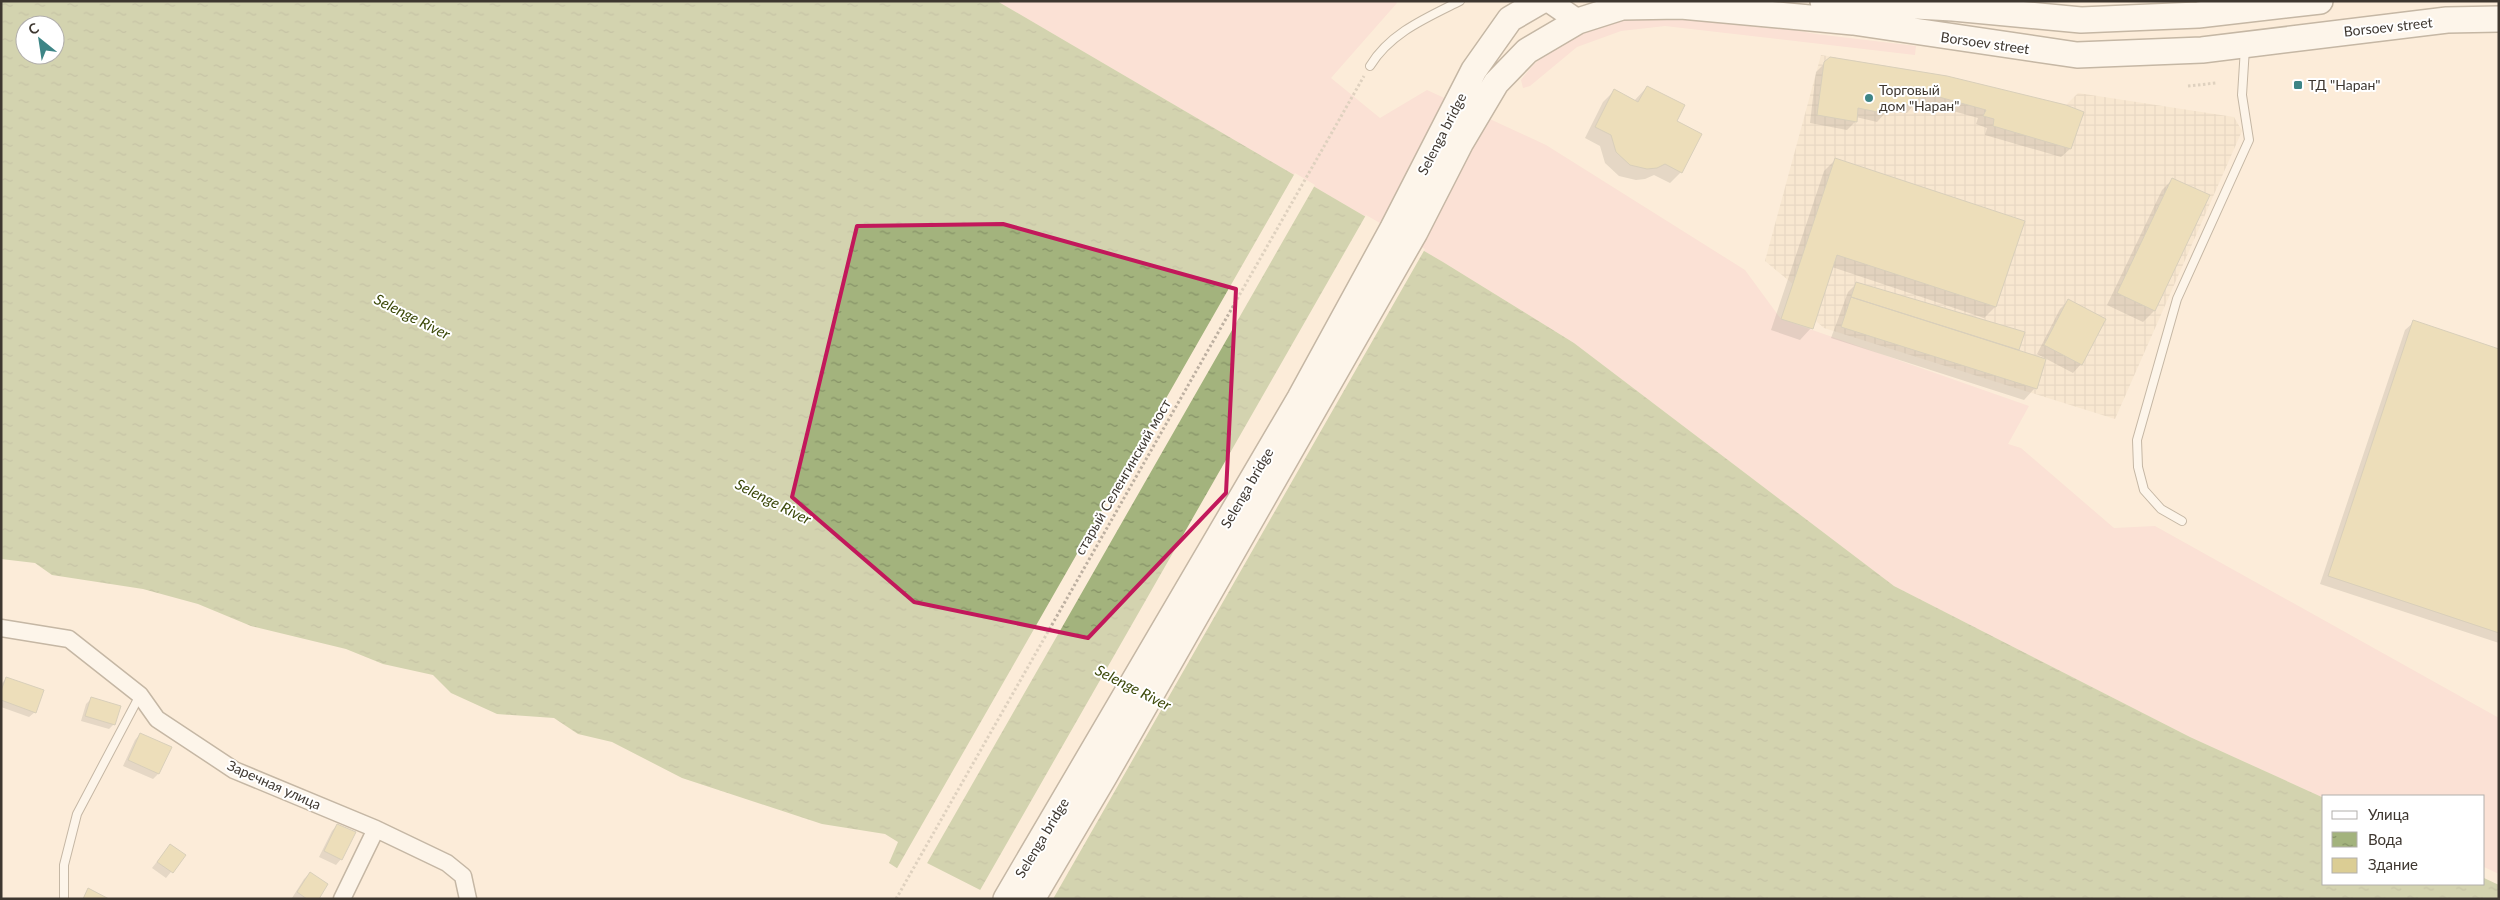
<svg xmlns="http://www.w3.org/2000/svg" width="2500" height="900" font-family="Lato,sans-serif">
  <defs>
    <pattern id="industrial-grid" width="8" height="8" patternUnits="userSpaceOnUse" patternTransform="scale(1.25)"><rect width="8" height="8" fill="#f4dfc6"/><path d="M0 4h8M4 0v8" fill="none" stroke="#d2c0aa"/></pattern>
    <pattern id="water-ripples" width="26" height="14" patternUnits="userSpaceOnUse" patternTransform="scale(1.25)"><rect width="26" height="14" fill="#a3b37d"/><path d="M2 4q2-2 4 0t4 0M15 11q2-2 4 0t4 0" fill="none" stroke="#869267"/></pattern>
  </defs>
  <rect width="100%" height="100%" fill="#fcecd9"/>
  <path fill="url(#industrial-grid)" d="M1821 55 1947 76 2066 105 2078 93 2234 117 2242 131 2115 419 1824 328 1810 316 1805 294 1765 261Z"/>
  <path fill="#fad2d0" d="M997 1H1396L1397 3 1331 78 1380 118 1427 90 1546 145 1745 270 1781 319 2029 406 2008 444 2021 448 2114 528 2155 526 2499 718V874L2484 867V796H2324V798L2190 737 1894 586 1574 343 1443 262Z
    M1694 11 1816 34 1916 46 1915 55 1665 26 1621 31 1577 47 1530 86 1523 88 1521 80C1543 50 1580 26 1617 17 1641 12 1669 13 1694 11Z"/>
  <path fill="url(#water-ripples)" fill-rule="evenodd" d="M1 1H997L1443 262 1574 343 1894 586 2190 737 2324 798V884H2484V878L2499 885V899H998L925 862 909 876 889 863 898 842 885 834 822 824 682 778 612 742 578 734 554 718 497 714 451 693 433 675 383 664 346 649 251 626 198 604 143 589 52 575 35 563 1 559ZM25 25H55V55H25Z"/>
  <path fill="#fcecd9" d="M1295 173 1315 185 926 865 908 878 896 870Z
    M1366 215 1425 249 1053 899H993L979 892Z"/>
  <path fill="#0003" d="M1825 63 2082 113 2070 149 2061 157 1985 135 1987 128 1976 124 1978 118 1917 101 1907 113 1886 112 1877 122 1856 117 1855 122 1847 130 1810 123 1816 72Z
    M1647 87 1681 172 1670 183 1654 175 1645 179 1636 180 1619 176 1605 163 1600 146 1585 138 1603 102 1614 91 1634 101Z
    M1835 160 2023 222 1995 307 1984 318 1832 267 1811 328 1800 340 1771 330 1824 171Z
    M2173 179 2208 196 2154 311 2143 322 2107 305 2162 190Z
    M1857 283 2018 350 2035 388 2024 400 1831 338 1848 292Z
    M2068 301 2081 364 2073 373 2037 354 2060 309Z
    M2414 322 2499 350V643L2320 584 2405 330Z
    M7 678 35 712 29 717 1 707V684Z
    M91 699 114 724 109 729 81 721 86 704Z
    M140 734 170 748 158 774 153 779 123 766 135 740Z
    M337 825 341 859 336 865 319 857 332 831Z
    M170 845 184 856 166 878 152 868Z
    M310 873 317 899 292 898 304 879Z"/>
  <path fill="#dbcd94" stroke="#afaa95" d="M1830 57 1947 76 2066 105 2084 112 2071 149 1993 126 1994 119 1983 116 1986 110 1921 92 1917 105 1889 104 1887 114 1858 108 1857 122 1817 115 1824 62Z
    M1647 86 1685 105 1677 121 1702 134 1682 173 1665 164 1657 168 1647 169 1630 165 1616 152 1611 135 1595 127 1614 89 1638 102Z
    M1835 158 2025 221 1996 307 1837 255 1813 329 1781 319Z
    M2172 178 2210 195 2155 311 2117 293Z
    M1856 282 2025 332 2019 350 1851 297Z
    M1851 297 2046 359 2037 389 1841 327Z
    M2068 299 2106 319 2082 365 2044 345Z
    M2413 320 2499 349V633L2328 576Z
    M6 677 44 690 36 713 1 700V691Z
    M91 697 121 706 115 725 85 716Z
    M140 733 172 747 159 774 128 760Z
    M337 824 356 832 342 860 324 851Z
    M170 844 186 855 173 873 157 862Z
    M310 872 328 884 319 899H307L297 892Z
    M88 888 109 899H83Z"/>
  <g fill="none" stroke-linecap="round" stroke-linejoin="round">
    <g stroke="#837565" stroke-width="10">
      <path id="lane" d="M1370 66C1390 33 1426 18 1460 1
        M2182 521 2161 509 2144 490 2138 467 2137 440 2177 299 2249 140 2242 95 2245 48
        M64 899V865L77 814 140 695"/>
    </g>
    <g stroke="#837565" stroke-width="19">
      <path id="street" d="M1 628 69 639 140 695 157 719 234 770 376 829 447 863 463 876 468 899
        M342 899 376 829"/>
    </g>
    <g stroke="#837565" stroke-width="25">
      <path id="secondary" d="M1549 1 1578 21"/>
    </g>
    <g stroke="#837565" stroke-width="28">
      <path id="primary" d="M1823 1 1953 8 2081 20 2198 15 2320 1
        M1006 899 1300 398 1393 228 1474 70 1510 19 1541 1
        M1032 899 1104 777 1415 232 1461 142 1496 83 1527 51 1578 21 1622 7 1681 6 1853 22 2077 55 2202 50 2447 20 2499 19"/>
    </g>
    <path stroke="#bdb0a1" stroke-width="3" stroke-dasharray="2.5 2.5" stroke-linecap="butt" d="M2188 86 2216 83
      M896 899 1364 76"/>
    <use href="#lane" stroke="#fff" stroke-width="8"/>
    <use href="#street" stroke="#fff" stroke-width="16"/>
    <use href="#secondary" stroke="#fff" stroke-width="22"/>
    <use href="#primary" stroke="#fff" stroke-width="25"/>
  </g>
  <path d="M0 0H2500V900H0ZM1003 224 1236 289 1226 493 1088 638 914 602 792 497 857 226Z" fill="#fcecd9" fill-opacity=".55" fill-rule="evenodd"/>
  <path fill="none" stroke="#c2185b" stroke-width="4" stroke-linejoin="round" d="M1003 224 1236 289 1226 493 1088 638 914 602 792 497 857 226Z"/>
  <g fill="#3d8586" stroke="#fff" stroke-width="2">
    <rect x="2293" y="80" width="10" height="10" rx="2.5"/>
    <circle cx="1869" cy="98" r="5"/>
  </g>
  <g text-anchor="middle" stroke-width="4" stroke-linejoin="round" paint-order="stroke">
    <g font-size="14" fill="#3e3730" stroke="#fff">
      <text transform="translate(2388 27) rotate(-6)" y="5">Borsoev street</text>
      <text transform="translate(1985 43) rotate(8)" y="5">Borsoev street</text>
      <text transform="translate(1442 134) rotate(-63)" y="5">Selenga bridge</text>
      <text transform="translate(1123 477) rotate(-60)" y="5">старый Селенгинский мост</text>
      <text transform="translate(1247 488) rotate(-60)" y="5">Selenga bridge</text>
      <text transform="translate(274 785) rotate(24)" y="5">Заречная улица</text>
      <text transform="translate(1042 838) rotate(-59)" y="5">Selenga bridge</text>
    </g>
    <g font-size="14" fill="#3e3730" stroke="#fff" text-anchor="start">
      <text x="2308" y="90">ТД "Наран"</text>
      <text x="1879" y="95">Торговый<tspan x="1879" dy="16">дом "Наран"</tspan></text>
    </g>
    <g font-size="15" font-style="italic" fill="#3a4707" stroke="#fff">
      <text transform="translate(412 317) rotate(27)" y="5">Selenge River</text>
      <text transform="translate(773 502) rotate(27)" y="5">Selenge River</text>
      <text transform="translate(1133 688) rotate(27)" y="5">Selenge River</text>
    </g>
  </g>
  <rect width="2500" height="900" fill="none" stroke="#3e3730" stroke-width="5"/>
  <rect x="2322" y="795" width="162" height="90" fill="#ffffff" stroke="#b2afac"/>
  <rect x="2332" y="811" width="25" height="8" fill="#ffffff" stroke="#b2afac"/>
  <text x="2368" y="820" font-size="15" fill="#3e3730">Улица</text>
  <rect x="2332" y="832" width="25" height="15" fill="url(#water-ripples)" stroke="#b2afac"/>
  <text x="2368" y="845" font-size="15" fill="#3e3730">Вода</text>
  <rect x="2332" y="858" width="25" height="15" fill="#dbcd94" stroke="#b2afac"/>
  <text x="2368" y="870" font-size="15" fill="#3e3730">Здание</text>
  <g transform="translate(40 40) rotate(330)"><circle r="24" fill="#ffffff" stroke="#b2afac"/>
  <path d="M0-4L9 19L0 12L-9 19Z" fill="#3d8586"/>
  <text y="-8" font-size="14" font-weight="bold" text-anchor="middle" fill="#3e3730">С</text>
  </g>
</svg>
